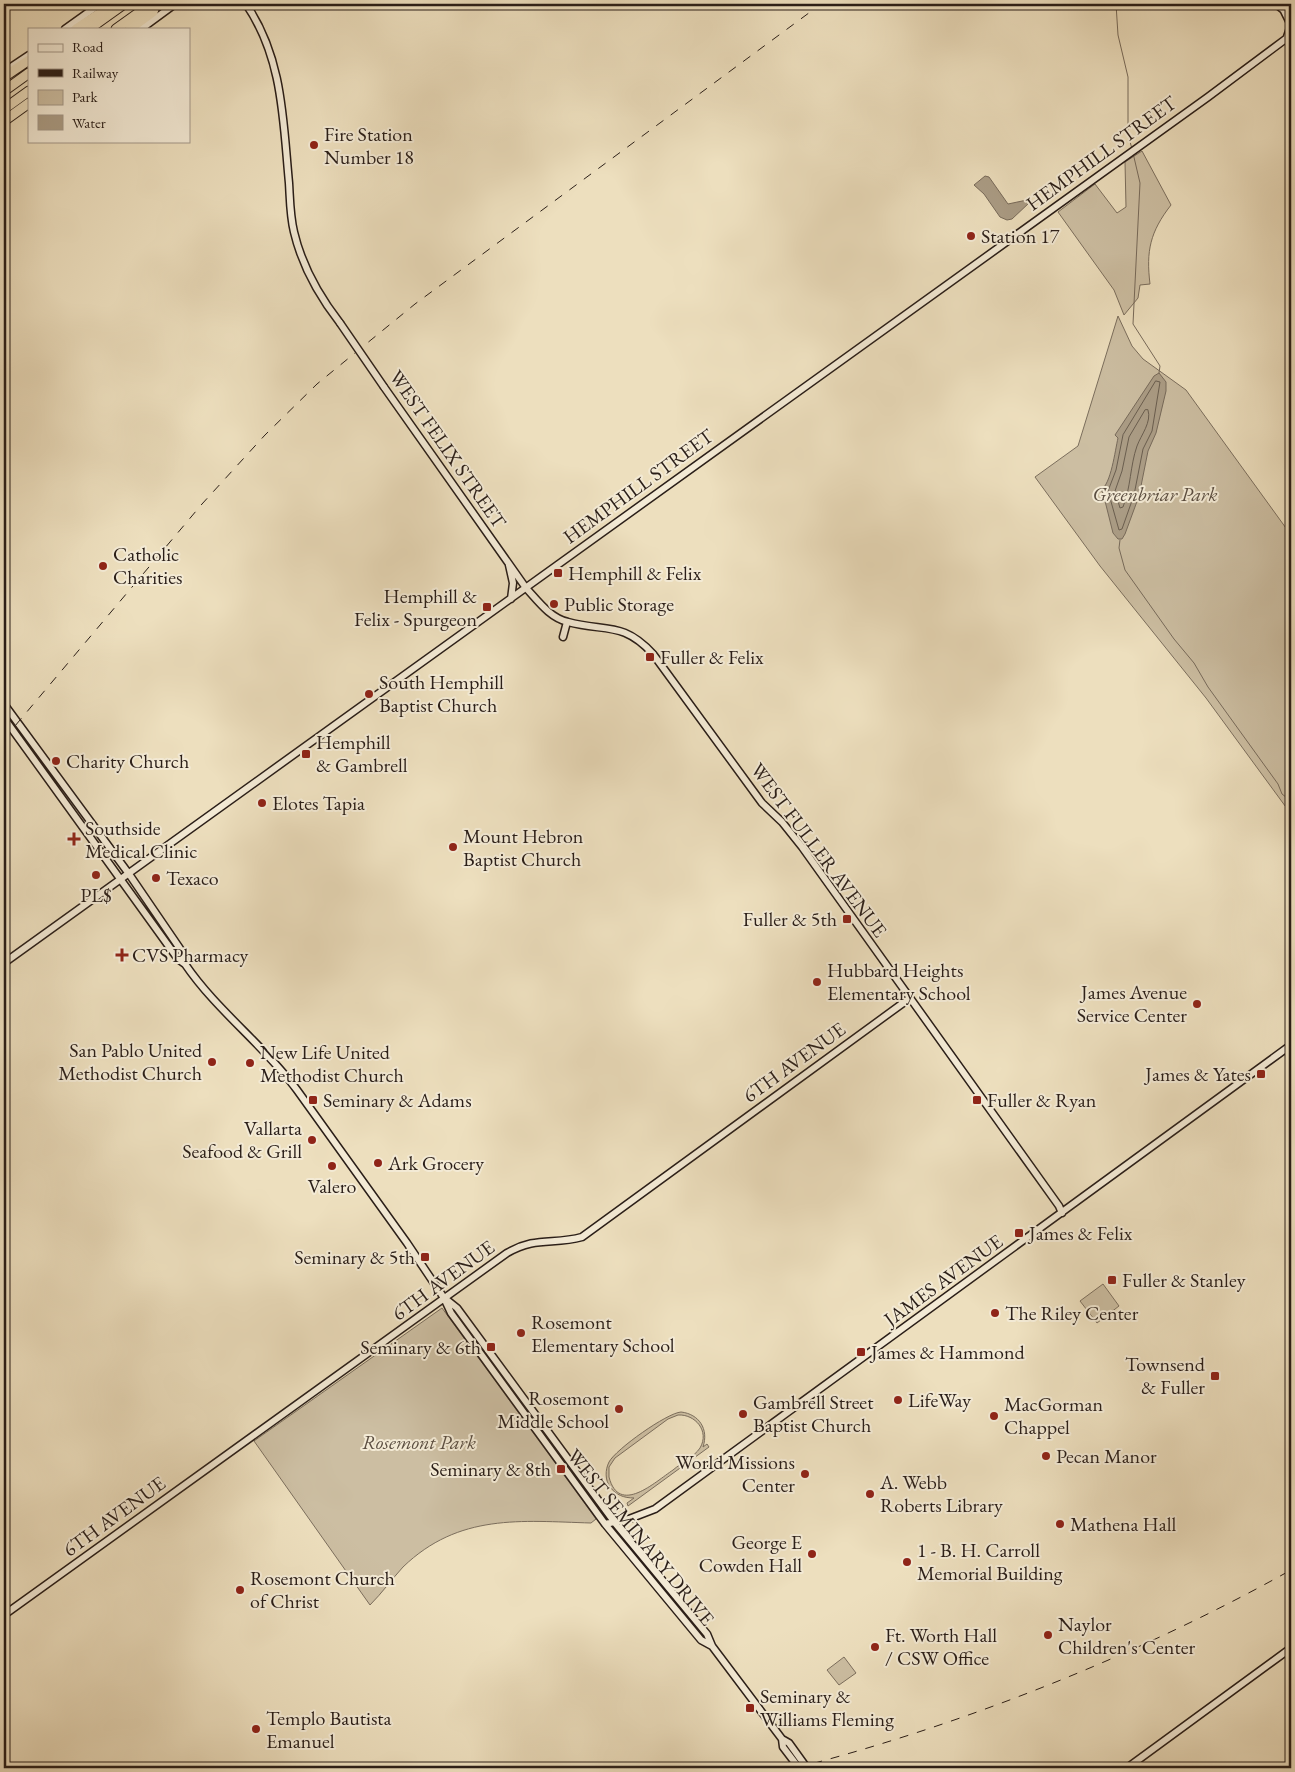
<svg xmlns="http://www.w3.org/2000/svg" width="1295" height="1772" font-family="'EB Garamond',serif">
  <rect width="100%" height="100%" fill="#eddfbe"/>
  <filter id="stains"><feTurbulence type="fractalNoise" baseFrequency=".004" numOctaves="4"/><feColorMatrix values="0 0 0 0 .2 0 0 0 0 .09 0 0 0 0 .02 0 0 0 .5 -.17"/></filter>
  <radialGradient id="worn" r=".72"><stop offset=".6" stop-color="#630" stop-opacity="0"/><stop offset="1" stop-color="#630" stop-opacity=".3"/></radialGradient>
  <path fill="#ccbea2" stroke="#7b6e5d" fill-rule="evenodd" d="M1142 151 1171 205C1150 232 1146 251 1150 284L1140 285 1138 298 1124 315 1114 290 1058 212 1095 184 1117 213 1126 207 1125 162Z
    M1118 316 1132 346 1143 359 1186 390 1291 535V814L1206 698 1100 566 1035 477 1078 446Z
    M1103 1284 1119 1306 1097 1323 1080 1301Z
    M442 1308 596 1519 591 1523C521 1521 459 1513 403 1567 392 1579 382 1593 370 1605L254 1441Z
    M681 1412C699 1414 709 1429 703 1447L707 1444 709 1447 628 1506 627 1503 634 1498C624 1498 616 1495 610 1487 605 1480 605 1470 609 1462 616 1449 667 1413 681 1412ZM678 1415C695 1414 710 1431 700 1448 694 1457 681 1463 673 1470 655 1482 619 1516 609 1477V1467L615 1458 668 1419Z
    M844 1657 856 1673 839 1685 827 1670Z"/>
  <path fill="#ab9d86" stroke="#776a5a" d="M985 176 989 177 1008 204 1027 200 1029 203 1012 219 1007 220 1000 217 984 194 974 185Z
    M1159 373 1166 382V391L1156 433 1148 451 1139 496 1125 534 1122 539H1118L1113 533 1103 493 1101 490C1111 484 1115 451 1118 438L1115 435 1154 376Z"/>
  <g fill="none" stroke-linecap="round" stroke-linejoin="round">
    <path stroke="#6a5e4f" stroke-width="1" d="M1156 381 1160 382 1152 431 1143 449 1134 495 1122 529 1119 530 1108 491 1116 470 1123 435Z
      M1148 410C1152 422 1141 435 1137 446 1130 466 1131 487 1123 507L1120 508 1115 491 1122 471 1129 437 1145 410Z"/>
    <path stroke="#776a5a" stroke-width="1" d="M1116 4 1118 35 1128 77V134L1132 149
      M1133 153 1140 183 1133 324 1160 366 1159 373
      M1120 540 1119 548 1125 570 1174 639 1194 663 1208 687 1278 784 1282 794 1291 801"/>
    <g stroke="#2a1e18" stroke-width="9">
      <path id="secondary" d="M246 4C283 58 283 120 289 183 290 199 290 216 294 232 302 266 319 296 340 323
        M1276 4 1286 12
        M1284 11 1291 25 1287 37
        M65 29 100 4
        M141 29 175 4
        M11 67 29 55
        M384 387 526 588C538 601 550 618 568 622 605 632 623 621 653 654L762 803 782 822 802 847 1059 1206 1062 1213
        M509 565 513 583 511 599
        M563 637 567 622
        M4 704 129 874 185 956V964
        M4 718 178 959 185 964C217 1011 263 1044 297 1090L407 1243 444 1298 451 1313 605 1524 701 1640 712 1646
        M4 963 1208 97 1291 35
        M447 1300 457 1308 615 1523 707 1634 712 1646 782 1739 783 1747 799 1768
        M605 1524 629 1519 655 1509 1291 1045
        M4 1615 507 1253C536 1236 553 1245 582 1237L910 998
        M782 1739 789 1743 807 1768
        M1127 1768 1291 1648"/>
    </g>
    <g stroke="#2a1e18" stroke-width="11">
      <path id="highway" d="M76 29 114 4
        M89 29 124 4
        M116 29 151 4
        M130 29 153 12 156 4
        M4 77 29 60
        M4 91 29 73
        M4 109 29 91
        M4 121 29 103"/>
    </g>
    <use href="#secondary" stroke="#f3ead5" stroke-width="6"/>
    <use href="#highway" stroke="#eddfbe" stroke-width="9"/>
    <path stroke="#2a1e18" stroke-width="1" stroke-dasharray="9 9" stroke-linecap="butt" d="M4 739 202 504 265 435 317 384 415 304 821 4
      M796 1768C965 1724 1139 1655 1291 1570"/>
    <g stroke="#2a1e18" stroke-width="9" stroke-linecap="butt">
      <path id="secondary-bridge" d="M340 323 384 387"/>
    </g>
    <use href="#secondary-bridge" stroke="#f3ead5" stroke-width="6"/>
  </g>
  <g fill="#8f2418" stroke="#f3ead5" stroke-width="2">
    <circle cx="314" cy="145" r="5"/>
    <circle cx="971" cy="236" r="5"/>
    <circle cx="103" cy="566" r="5"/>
    <rect x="553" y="568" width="10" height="10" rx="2.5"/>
    <circle cx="554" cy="604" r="5"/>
    <rect x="482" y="602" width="10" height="10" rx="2.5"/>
    <rect x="645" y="652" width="10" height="10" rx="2.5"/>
    <circle cx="369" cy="694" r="5"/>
    <rect x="301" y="749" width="10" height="10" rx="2.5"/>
    <circle cx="56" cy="761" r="5"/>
    <circle cx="262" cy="803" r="5"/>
    <path d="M71.5 831.5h5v5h5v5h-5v5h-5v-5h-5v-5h5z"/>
    <circle cx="453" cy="847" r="5"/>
    <circle cx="96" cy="875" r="5"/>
    <circle cx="156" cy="878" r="5"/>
    <rect x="842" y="914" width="10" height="10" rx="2.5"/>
    <path d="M119.5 947.5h5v5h5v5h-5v5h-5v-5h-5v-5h5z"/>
    <circle cx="817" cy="982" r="5"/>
    <circle cx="1197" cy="1004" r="5"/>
    <circle cx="212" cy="1062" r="5"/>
    <circle cx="250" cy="1063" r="5"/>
    <rect x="1256" y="1069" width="10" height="10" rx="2.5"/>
    <rect x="308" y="1095" width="10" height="10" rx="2.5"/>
    <rect x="972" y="1095" width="10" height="10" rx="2.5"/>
    <circle cx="312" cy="1140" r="5"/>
    <circle cx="378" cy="1163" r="5"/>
    <circle cx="332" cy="1166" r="5"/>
    <rect x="1014" y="1228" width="10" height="10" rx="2.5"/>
    <rect x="420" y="1252" width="10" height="10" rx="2.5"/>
    <rect x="1107" y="1275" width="10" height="10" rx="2.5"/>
    <circle cx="995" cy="1313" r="5"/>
    <circle cx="521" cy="1333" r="5"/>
    <rect x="486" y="1342" width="10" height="10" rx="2.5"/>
    <rect x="856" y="1347" width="10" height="10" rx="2.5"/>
    <rect x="1210" y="1371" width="10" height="10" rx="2.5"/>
    <circle cx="898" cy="1400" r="5"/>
    <circle cx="619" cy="1409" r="5"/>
    <circle cx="743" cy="1414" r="5"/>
    <circle cx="994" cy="1416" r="5"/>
    <circle cx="1046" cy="1456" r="5"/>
    <rect x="556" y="1464" width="10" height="10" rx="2.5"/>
    <circle cx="805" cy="1474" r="5"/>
    <circle cx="870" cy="1494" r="5"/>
    <circle cx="1060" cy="1524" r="5"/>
    <circle cx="812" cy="1554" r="5"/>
    <circle cx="907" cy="1562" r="5"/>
    <circle cx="240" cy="1590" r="5"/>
    <circle cx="1048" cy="1635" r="5"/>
    <circle cx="875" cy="1647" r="5"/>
    <rect x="745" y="1703" width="10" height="10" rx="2.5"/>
    <circle cx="256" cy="1729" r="5"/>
  </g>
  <g text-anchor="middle" stroke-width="4" stroke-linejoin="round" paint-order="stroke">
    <g font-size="20" fill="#2a1e18" stroke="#f3ead5" text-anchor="start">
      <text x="324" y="141">Fire Station<tspan x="324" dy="23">Number 18</tspan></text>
      <text x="981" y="243">Station 17</text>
      <text x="113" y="561">Catholic<tspan x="113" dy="23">Charities</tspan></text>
      <text x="568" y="580">Hemphill &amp; Felix</text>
      <text x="477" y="603" text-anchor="end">Hemphill &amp;<tspan x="477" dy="23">Felix - Spurgeon</tspan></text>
      <text x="564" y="611">Public Storage</text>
      <text x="660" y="664">Fuller &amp; Felix</text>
      <text x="379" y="689">South Hemphill<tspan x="379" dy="23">Baptist Church</tspan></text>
      <text x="316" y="749">Hemphill<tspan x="316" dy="23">&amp; Gambrell</tspan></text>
      <text x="66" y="768">Charity Church</text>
      <text x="272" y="810">Elotes Tapia</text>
      <text x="85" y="835">Southside<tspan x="85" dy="23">Medical Clinic</tspan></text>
      <text x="463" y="843">Mount Hebron<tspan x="463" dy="23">Baptist Church</tspan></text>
      <text x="166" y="885">Texaco</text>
      <text x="96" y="902" text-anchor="middle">PL$</text>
      <text x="837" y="926" text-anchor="end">Fuller &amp; 5th</text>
      <text x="132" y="962">CVS Pharmacy</text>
      <text x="827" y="977">Hubbard Heights<tspan x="827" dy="23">Elementary School</tspan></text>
      <text x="1187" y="999" text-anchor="end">James Avenue<tspan x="1187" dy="23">Service Center</tspan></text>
      <text x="202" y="1057" text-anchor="end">San Pablo United<tspan x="202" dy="23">Methodist Church</tspan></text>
      <text x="260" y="1059">New Life United<tspan x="260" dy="23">Methodist Church</tspan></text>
      <text x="1251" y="1081" text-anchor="end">James &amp; Yates</text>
      <text x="323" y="1107">Seminary &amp; Adams</text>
      <text x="987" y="1107">Fuller &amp; Ryan</text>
      <text x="302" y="1135" text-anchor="end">Vallarta<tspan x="302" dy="23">Seafood &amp; Grill</tspan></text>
      <text x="388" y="1170">Ark Grocery</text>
      <text x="332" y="1193" text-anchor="middle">Valero</text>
      <text x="1029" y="1240">James &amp; Felix</text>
      <text x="415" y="1264" text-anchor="end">Seminary &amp; 5th</text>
      <text x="1122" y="1287">Fuller &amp; Stanley</text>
      <text x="1005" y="1320">The Riley Center</text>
      <text x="531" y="1329">Rosemont<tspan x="531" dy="23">Elementary School</tspan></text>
      <text x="481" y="1354" text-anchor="end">Seminary &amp; 6th</text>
      <text x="871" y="1359">James &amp; Hammond</text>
      <text x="1205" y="1371" text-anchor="end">Townsend<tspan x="1205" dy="23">&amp; Fuller</tspan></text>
      <text x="609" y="1405" text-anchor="end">Rosemont<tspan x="609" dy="23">Middle School</tspan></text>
      <text x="908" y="1407">LifeWay</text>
      <text x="753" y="1409">Gambrell Street<tspan x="753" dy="23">Baptist Church</tspan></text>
      <text x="1004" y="1411">MacGorman<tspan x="1004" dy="23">Chappel</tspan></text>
      <text x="1056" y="1463">Pecan Manor</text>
      <text x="795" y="1469" text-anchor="end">World Missions<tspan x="795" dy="23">Center</tspan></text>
      <text x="551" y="1476" text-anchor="end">Seminary &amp; 8th</text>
      <text x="880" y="1489">A. Webb<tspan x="880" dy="23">Roberts Library</tspan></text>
      <text x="1070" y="1531">Mathena Hall</text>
      <text x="802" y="1549" text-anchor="end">George E<tspan x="802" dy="23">Cowden Hall</tspan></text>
      <text x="917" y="1557">1 - B. H. Carroll<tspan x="917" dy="23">Memorial Building</tspan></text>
      <text x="250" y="1585">Rosemont Church<tspan x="250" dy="23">of Christ</tspan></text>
      <text x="1058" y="1631">Naylor<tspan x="1058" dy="23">Children's Center</tspan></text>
      <text x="885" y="1642">Ft. Worth Hall<tspan x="885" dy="23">/ CSW Office</tspan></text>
      <text x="760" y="1703">Seminary &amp;<tspan x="760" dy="23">Williams Fleming</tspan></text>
      <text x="266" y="1725">Templo Bautista<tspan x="266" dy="23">Emanuel</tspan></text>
    </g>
    <g font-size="20" fill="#2a1e18" stroke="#f3ead5">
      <text transform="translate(1101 153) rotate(-36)" y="7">HEMPHILL STREET</text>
      <text transform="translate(448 449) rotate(55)" y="7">WEST FELIX STREET</text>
      <text transform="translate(638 486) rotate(-36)" y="7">HEMPHILL STREET</text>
      <text transform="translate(819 850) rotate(53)" y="7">WEST FULLER AVENUE</text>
      <text transform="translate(794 1062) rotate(-36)" y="7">6TH AVENUE</text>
      <text transform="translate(443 1280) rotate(-36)" y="7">6TH AVENUE</text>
      <text transform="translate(943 1280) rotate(-36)" y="7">JAMES AVENUE</text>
      <text transform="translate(114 1516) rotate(-36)" y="7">6TH AVENUE</text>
      <text transform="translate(641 1537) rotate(51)" y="7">WEST SEMINARY DRIVE</text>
    </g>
    <g font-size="20" font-style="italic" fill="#5b4e41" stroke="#f3ead5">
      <text x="1155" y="501">Greenbriar Park</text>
      <text x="419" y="1449">Rosemont Park</text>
    </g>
  </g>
  <rect width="1295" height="1772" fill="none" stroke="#eddfbe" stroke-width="20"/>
  <rect x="5" y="5" width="1285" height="1762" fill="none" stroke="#2a1e18" stroke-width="2.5"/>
  <rect x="10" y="10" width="1275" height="1752" fill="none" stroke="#2a1e18"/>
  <rect x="28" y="28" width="162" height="115" fill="#f3ead5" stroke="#a39889"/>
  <rect x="38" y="44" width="25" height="8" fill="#f3ead5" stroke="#a39889"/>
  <text x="72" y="52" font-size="15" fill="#2a1e18">Road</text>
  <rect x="38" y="69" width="25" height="8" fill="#2a1e18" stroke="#a39889"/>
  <text x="72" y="78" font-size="15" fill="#2a1e18">Railway</text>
  <rect x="38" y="90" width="25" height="15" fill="#ccbea2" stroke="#a39889"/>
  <text x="72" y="102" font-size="15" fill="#2a1e18">Park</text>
  <rect x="38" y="115" width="25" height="15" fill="#ab9d86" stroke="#a39889"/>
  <text x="72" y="128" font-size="15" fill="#2a1e18">Water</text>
  <rect width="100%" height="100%" filter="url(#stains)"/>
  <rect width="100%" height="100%" fill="url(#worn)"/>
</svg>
